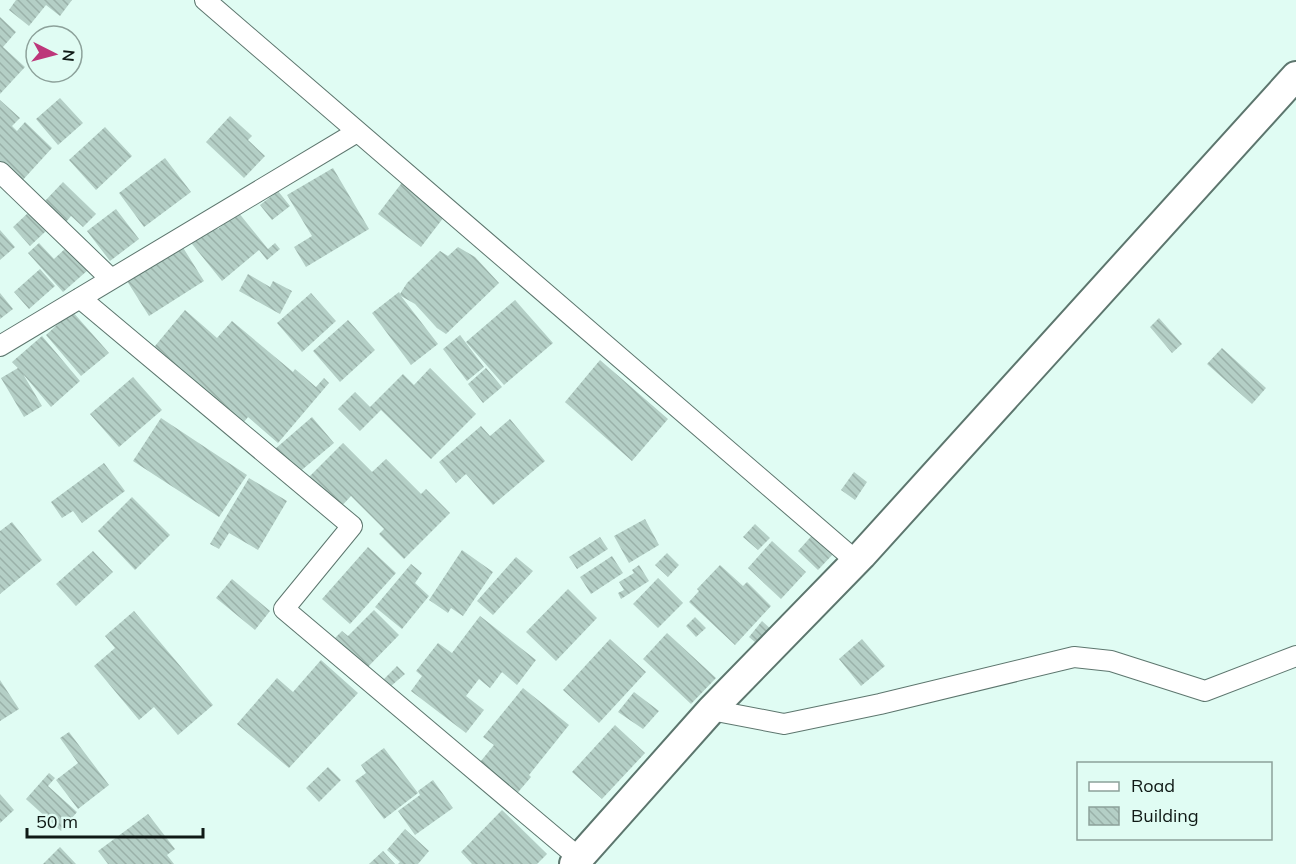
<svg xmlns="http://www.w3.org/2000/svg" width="1296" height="864" font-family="Mulish,sans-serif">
  <defs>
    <pattern id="building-back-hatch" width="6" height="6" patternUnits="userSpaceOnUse" patternTransform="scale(1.5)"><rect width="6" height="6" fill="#b4cfc6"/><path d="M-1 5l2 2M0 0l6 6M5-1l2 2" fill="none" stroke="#9ab1a9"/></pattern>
  </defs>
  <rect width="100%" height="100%" fill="#e0fcf3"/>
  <path fill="url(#building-back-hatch)" d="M16 0H72L60 16 46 5 29 26 9 10Z
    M0 17 16 32 3 47 25 67 0 94Z
    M60 98 83 123 58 145 36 119Z
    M0 100 20 118 12 126 17 131 25 122 52 148 21 182 0 163Z
    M230 116 252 136 248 140 265 156 244 178 206 142Z
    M105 127 132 156 96 190 69 160Z
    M165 158 191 192 144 227 119 193Z
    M333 168 369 229 306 267 294 247 312 236 287 195Z
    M404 180 447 213 421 247 378 214Z
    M63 182 96 214 83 227 71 216 66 222 44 202Z
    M278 191 290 206 272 220 260 205Z
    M116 209 139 239 110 261 87 231Z
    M29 212 46 231 30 246 13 227Z
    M238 212 268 249 275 243 280 249 267 260 259 250 222 281 188 239 211 220 218 229Z
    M0 230 15 247 0 260Z
    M39 243 54 259 67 247 88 270 63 292 28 253Z
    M182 246 204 281 149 316 127 281Z
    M458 247 475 257 499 283 446 334 437 328 415 304 401 296 438 344 411 365 372 313 399 292 400 294 407 283 440 251 448 256Z
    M40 269 55 286 29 309 14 292Z
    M248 274 270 287 273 281 292 291 280 314 239 291Z
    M0 293 13 309 0 319Z
    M311 293 336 321 302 352 277 323Z
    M515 300 553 343 504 385 466 342Z
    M185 310 217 338 232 321 293 372 295 369 316 387 324 378 329 383 278 443 248 417 239 428 150 352Z
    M72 311 109 353 81 376 46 335Z
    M1159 318 1182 344 1172 353 1150 327Z
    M348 320 375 350 340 382 313 351Z
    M460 335 484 367 467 381 443 349Z
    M42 336 80 381 51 407 23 374 42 406 24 417 1 378 18 368 12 362Z
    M1222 348 1266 388 1252 404 1207 364Z
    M600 360 668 419 632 461 565 402Z
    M430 368 476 414 431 459 381 410 360 431 338 409 355 392 370 407 403 374 414 385Z
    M486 368 502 387 483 403 468 384Z
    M133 377 162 410 119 447 90 414Z
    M312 417 334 443 297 474 275 449Z
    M161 418 247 475 219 517 133 461Z
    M510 419 545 461 493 505 466 474 456 483 439 462 481 426 490 436Z
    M343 443 372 472 386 459 421 494 426 489 450 513 404 559 379 534 384 529 351 496 336 512 305 481Z
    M104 463 125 491 82 523 73 511 62 518 51 502Z
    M854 472 867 482 855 500 841 490Z
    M249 478 287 501 258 550 229 533 219 549 210 544Z
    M132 497 170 535 135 570 98 531Z
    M645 519 659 545 629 563 614 536Z
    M12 522 42 560 0 594V531Z
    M755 524 770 538 758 550 743 537Z
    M816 531 836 551 818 570 798 551Z
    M600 537 608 549 577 569 569 557Z
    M772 541 806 572 781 599 748 568Z
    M368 547 396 573 350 624 322 599Z
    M462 550 493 572 463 616 451 608 448 613 429 600Z
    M93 551 113 572 76 606 56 584Z
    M667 553 679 565 668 577 655 565Z
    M612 556 623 573 591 594 580 577Z
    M516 557 533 571 493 615 477 601Z
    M411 564 422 573 415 583 429 596 402 629 375 607Z
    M639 565 649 581 621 599 618 593 624 590 619 582 634 573 632 570Z
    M720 565 743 586 747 582 771 606 735 645 689 602 699 591 697 589Z
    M658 578 683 603 658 628 633 604Z
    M232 579 270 611 255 630 216 598Z
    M568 589 597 618 556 661 526 632Z
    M374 610 399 635 363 672 332 641 342 631 348 636Z
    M134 611 213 705 178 735 154 707 139 720 94 666 115 648 105 636Z
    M480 616 536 660 517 685 502 672 490 688 479 679 466 696 484 710 466 733 411 691 422 676 416 671 438 643 452 653Z
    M695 617 706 628 696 637 686 626Z
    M762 621 774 632 761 647 749 637Z
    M667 633 716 678 691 704 643 659Z
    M610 639 646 672 599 723 563 690Z
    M862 639 885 666 861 686 839 659Z
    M321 660 358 693 289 768 237 724 277 678 293 692Z
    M397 666 405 674 391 686 384 679Z
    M0 680 19 709 0 721Z
    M523 688 569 725 529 775 531 777 514 797 476 767 494 745 483 737Z
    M634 692 659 711 643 729 618 712Z
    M615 725 645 753 602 799 572 772Z
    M69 732 109 785 78 809 56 780 78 763 60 738Z
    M384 748 418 793 384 819 355 781 366 773 361 765Z
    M328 767 341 780 319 802 306 788Z
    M49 773 55 778 48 786 77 812 61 831 26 799Z
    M433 780 453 808 415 835 398 811 420 795 418 791Z
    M0 794 14 810 0 823Z
    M502 810 547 854 537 864H472L461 852Z
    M148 814 175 849 167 855 174 864H108L98 851Z
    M405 829 429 851 418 864H398L400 862 387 850Z
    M60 847 76 864H43Z
    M383 851 395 864H369Z"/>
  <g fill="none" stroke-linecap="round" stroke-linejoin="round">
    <g stroke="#5d766e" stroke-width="22">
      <path id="street" d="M205 0 856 561
        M0 172 111 279
        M80 298 352 526 284 609 579 858
        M0 346 357 132
        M711 710 784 724 880 704 1074 657 1111 661 1205 691 1296 656"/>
    </g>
    <g stroke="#5d766e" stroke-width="32">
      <path id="secondary" d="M574 864 711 710 862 555 1296 76"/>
    </g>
    <use href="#street" stroke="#fff" stroke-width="20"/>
    <use href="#secondary" stroke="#fff" stroke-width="28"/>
  </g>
  <rect x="1077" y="762" width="195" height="78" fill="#e0fcf3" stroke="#8ca19a" stroke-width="1.5"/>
  <rect x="1089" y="782" width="30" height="9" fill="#ffffff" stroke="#8ca19a" stroke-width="1.5"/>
  <text x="1131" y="792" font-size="18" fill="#0f1915">Road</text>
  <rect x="1089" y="807" width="30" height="18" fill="url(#building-back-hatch)" stroke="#8ca19a" stroke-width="1.5"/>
  <text x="1131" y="822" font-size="18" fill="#0f1915">Building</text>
  <g transform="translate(54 54) rotate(96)"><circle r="28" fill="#e0fcf3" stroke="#8ca19a" stroke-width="1.5"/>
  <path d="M0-4.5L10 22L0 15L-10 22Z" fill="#bd377a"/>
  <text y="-9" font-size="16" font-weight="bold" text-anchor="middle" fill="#0f1915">N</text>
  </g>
  <path d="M27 828v9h176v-9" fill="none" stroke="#0f1915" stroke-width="3"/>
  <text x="36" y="828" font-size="18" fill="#0f1915" stroke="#e0fcf3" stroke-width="4.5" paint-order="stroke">50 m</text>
</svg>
